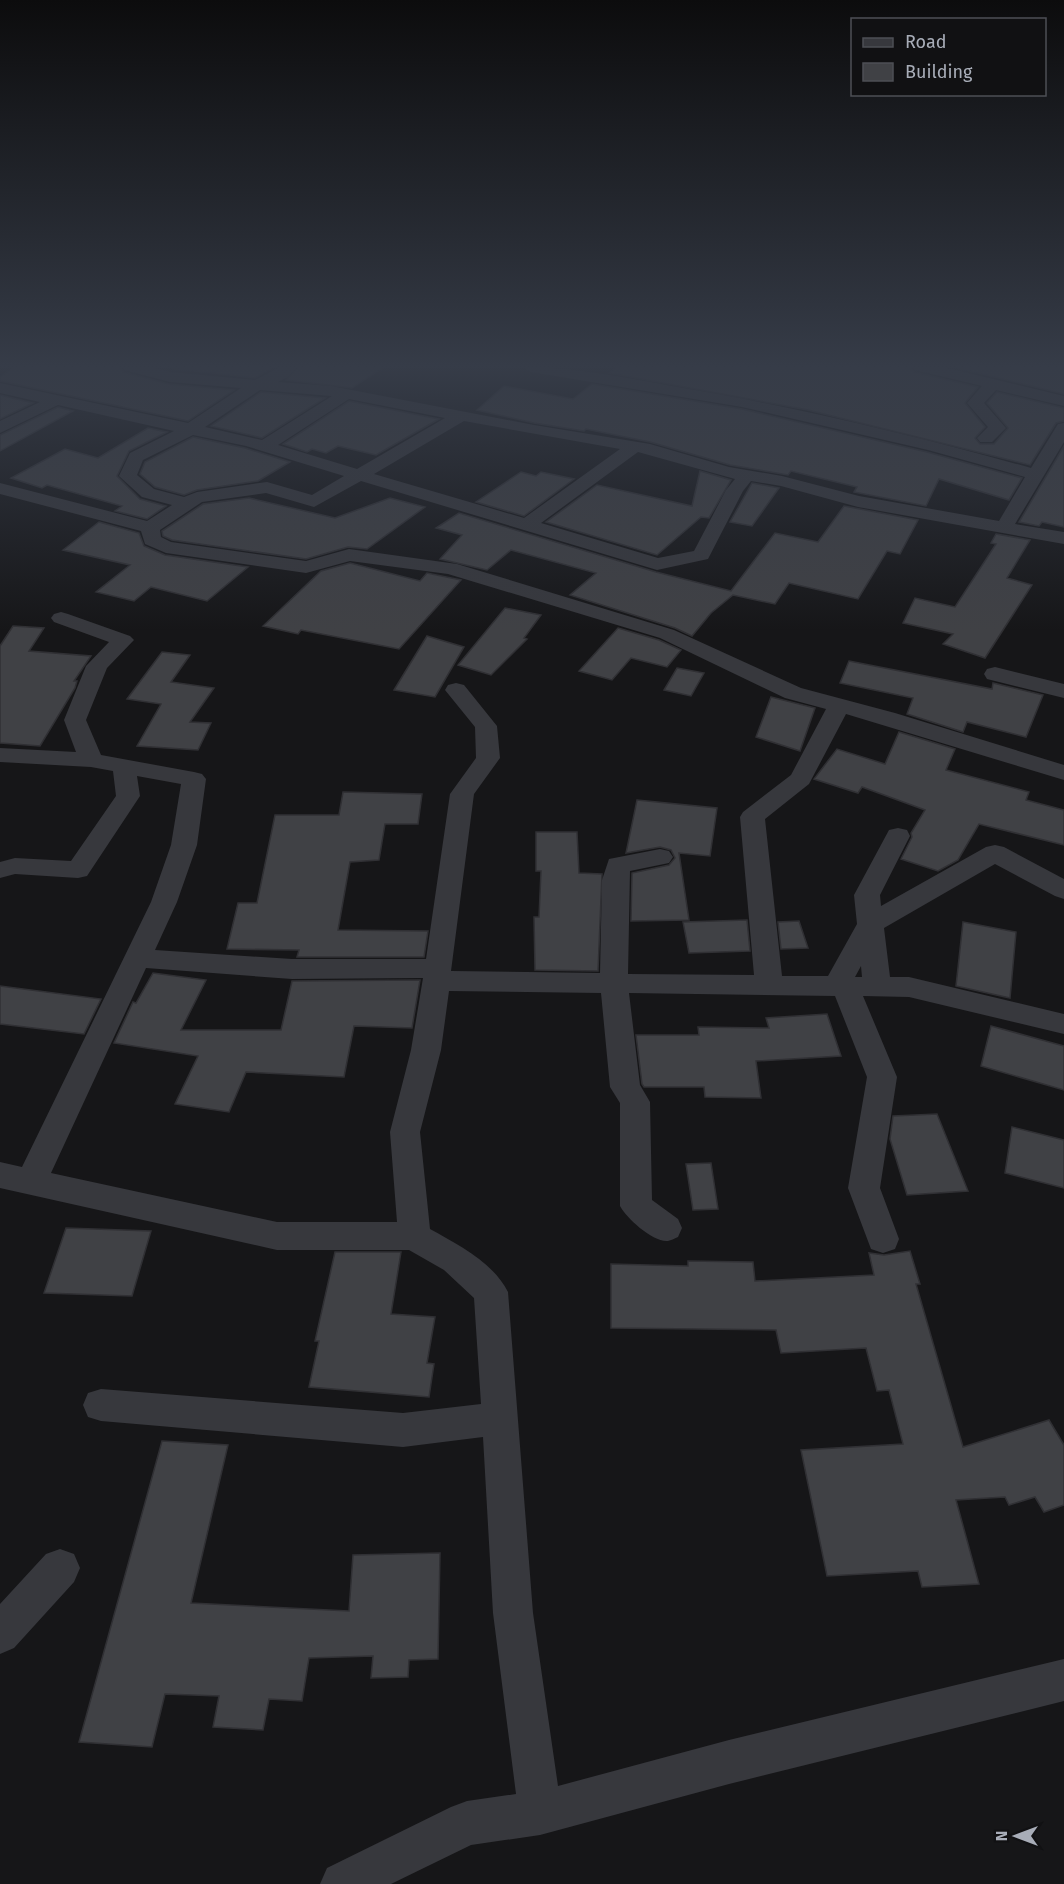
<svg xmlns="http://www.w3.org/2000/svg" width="1064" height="1884" font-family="'Fira Sans',sans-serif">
  <rect width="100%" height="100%" fill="#161618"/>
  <path fill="#404145" stroke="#303034" stroke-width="1.5" d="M15 367H120L123 372 169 384 234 390 188 421 0 381V377Z
    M161 367H274L255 378Z
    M299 367H384L352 388 286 380Z
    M616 367H911L914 372 978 387 965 403 985 427 975 438 980 444H994L1008 428 987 403 997 392 1064 408V421L1056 423 1030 465 808 410 609 373Z
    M954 367H1064V394Z
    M592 384 742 409 927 452 1022 478 1009 500 939 479 926 506 854 492 857 487 791 471 788 475 730 465 650 442 586 429 584 431 534 423 477 410 504 386 573 399Z
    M261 392 325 398 262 438 211 426Z
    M0 395 33 403 0 419Z
    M349 401 439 419 376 455 338 446 326 453 312 449 307 452 283 444Z
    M58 407 73 411 0 451V435Z
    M148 428 167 432 129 451 117 476 140 499 166 506 147 519 115 511 122 506 47 485 42 488 11 478 65 449 98 458Z
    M193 437 245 448 290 462 258 481 197 490 184 495 155 487 140 474 145 462Z
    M1064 446V527L1042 522 1039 526 1019 522Z
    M700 471 731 480 709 518 701 517 657 555 546 522 597 485 692 506Z
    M521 472 536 476 541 472 574 479 524 516 476 502Z
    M752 483 779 488 752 526 730 522Z
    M249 498 335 518 390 498 425 507 367 549 348 547 306 559 172 540 163 536 162 531 203 504Z
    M844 506 918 520 900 554 887 551 858 599 789 583 775 604 733 595 711 613 692 636 675 628 570 595 596 573 511 550 487 570 440 559 462 535 436 528 459 513 656 572 731 591 775 533 818 542Z
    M99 522 139 533 144 546 165 555 248 567 207 601 151 587 134 601 96 592 130 565 63 550Z
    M996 534 1030 540 1007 578 1032 585 985 658 943 644 953 634 903 623 915 598 955 607 996 544 991 543Z
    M350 563 420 581 427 573 461 580 399 649 301 630 298 634 263 626 321 571Z
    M505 608 541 615 524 638 527 639 491 675 458 665Z
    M13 626 44 628 29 651 91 656 74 681H77L75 688 40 746 0 743V646Z
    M618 628 659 640 681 650 667 667 631 658 612 680 579 671Z
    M427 636 464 647 435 697 394 690Z
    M162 652 190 655 171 682 214 688 190 722 211 723 198 750 137 746 161 704 127 699Z
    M849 661 992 689 993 683 1043 695 1026 737 967 722 963 732 907 714 913 698 840 683Z
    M677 668 704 673 691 696 664 690Z
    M771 697 815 708 800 751 756 737Z
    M899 732 955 749 946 770 1029 792 1026 800 1064 810V845L979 824 958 860 938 871 901 859 912 837 911 833 925 810 862 787 858 793 814 779 837 749 885 764Z
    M343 792 422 794 418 824H385L379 860 350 862 338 930 428 931 424 957H297L299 950 227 949 238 903H257L275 815H339Z
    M637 800 717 808 710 856 679 853 689 920 631 921 632 873 669 865 675 858 671 850 660 847 626 853Z
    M536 832H577L579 873 602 874 598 971 535 970 534 917H539L541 871H536Z
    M747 920 750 951 689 953 683 922Z
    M799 921 808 948 781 949 778 922Z
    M963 922 1016 932 1010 998 956 986Z
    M153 973 206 980 181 1030H281L292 981 420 980 412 1028 354 1026 344 1077 246 1072 229 1112 175 1104 198 1056 114 1043 133 1002 136 1003Z
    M0 986 101 999 84 1034 0 1024Z
    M827 1014 841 1056 756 1061 761 1098 705 1097 704 1087H644L642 1084 636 1035H699L698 1027 769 1028 766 1018Z
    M991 1026 1064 1046V1090L981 1066Z
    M937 1114 968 1191 907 1195 890 1139 893 1116Z
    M1012 1127 1064 1140V1188L1005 1173Z
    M711 1163 718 1209 693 1210 686 1164Z
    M66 1228 151 1231 132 1296 44 1293Z
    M910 1251 920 1284H916L963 1447 1049 1420 1064 1445V1505L1044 1512 1035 1497 1009 1505 1005 1497 956 1500 979 1584 922 1587 918 1571 827 1576 801 1450 903 1444 889 1390 877 1391 866 1348 781 1353 776 1330 611 1328V1264L688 1266V1261L753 1262 755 1281 874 1275 869 1253 884 1255Z
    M335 1252H401L391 1314 435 1317 427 1363 434 1364 429 1397 309 1387 319 1341H315Z
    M162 1441 228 1445 191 1603 349 1611 353 1555 440 1553 438 1659 409 1660 408 1677 371 1678 373 1656 309 1658 302 1701 269 1699 263 1730 213 1727 219 1696 165 1694 152 1747 79 1742Z"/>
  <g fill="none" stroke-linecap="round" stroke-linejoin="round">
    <path fill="#37383d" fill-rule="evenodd" d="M122 367H151L170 372 255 380 280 367H297L288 377 278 382 331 386 534 425 650 444 729 467 782 476 859 496 999 521 1025 477 928 450 742 407 531 372 523 367C574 367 622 377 672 386 793 406 913 435 1031 468L1058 424 1064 423V442L1015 524 1064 532V544L858 507 781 486 751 481 743 491 708 559 657 570 361 481 314 507 266 493 202 502 160 530 161 537 171 542 306 561 349 549 457 564 674 630 801 688 895 713 1064 765V780L846 714 809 784 765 819 782 976H828L857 924 854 895 889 830 898 828 907 830 910 836 880 895 881 906 986 847 995 845 1004 847 1064 879V899L1055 896 995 864 884 928 890 977H909L1064 1014V1034L909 997 863 996 897 1077 880 1188 899 1239 895 1249 883 1253 871 1249 848 1188 867 1077 835 996 629 993 640 1085 650 1102 652 1200 678 1219 682 1228 678 1237C674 1239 671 1240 668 1241 654 1243 626 1218 620 1206V1103L610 1087 601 993 449 991 441 1050 420 1132 430 1229C457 1244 493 1262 508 1292L533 1613 558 1786 729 1740 1064 1659V1701L729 1784 540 1835 471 1845 391 1884H320L327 1868 451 1807 467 1801 516 1794 493 1613 483 1437 403 1447 101 1421 88 1417 83 1405 88 1393 101 1389 403 1413 481 1404 474 1298 444 1270 409 1250H277L0 1188V1162L22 1167 151 902 171 845 181 784 137 776 140 796 87 876 78 878 15 874 0 878V862L15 858 71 861 116 796 113 771 91 767 0 762V748L76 752 64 720 86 666 109 642 54 622 51 618 54 614 61 612 68 614 130 636 134 640 107 668 86 720 101 755 194 772 202 774 206 779 197 845 177 902 155 950 292 959H426L450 794 476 758 475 727 445 690 448 685 456 683 464 685 497 726 500 758 474 794 451 971 600 973 602 880 609 859 660 849 669 851 673 857 669 863 630 871 628 974 754 975 740 817 743 812 791 775 826 709 785 698 660 638 448 574 350 561 306 573 166 553 145 544 141 531 0 494V483L147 521 172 505 142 497 119 476 130 453 174 431 58 405 0 433V421L40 402 0 393V383L188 423 241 388 170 382 124 370ZM260 390 331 396H332L262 440 205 427ZM349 399 445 418 357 469 278 445ZM464 421 620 449 524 518 374 474ZM193 435 246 446 344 476 312 495 267 482 197 492 184 497 154 489 137 475 143 460ZM638 452 735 479 726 490 694 551 658 558 541 523ZM861 966 862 977H855ZM146 968 292 979 423 978 411 1050 390 1132 397 1222H277L51 1173Z
      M913 367H943L1064 396V406L996 390 984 403 1006 428 992 442H980L977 438 988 427 967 403 982 386 915 370Z
      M995 667 1064 684V698L987 679 984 674 987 669Z
      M60 1549 74 1554 80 1568 74 1582 14 1648 0 1654V1604L46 1554Z"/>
  </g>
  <linearGradient id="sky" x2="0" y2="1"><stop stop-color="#0c0c0d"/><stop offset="0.58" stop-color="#363c48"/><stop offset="1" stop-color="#363c48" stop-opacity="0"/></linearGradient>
  <rect width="1064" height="631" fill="url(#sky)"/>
  <rect x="851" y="18" width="195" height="78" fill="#111113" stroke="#4d4f55" stroke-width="1.5"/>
  <rect x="863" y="38" width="30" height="9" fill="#37383d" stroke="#4d4f55" stroke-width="1.5"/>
  <text x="905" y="48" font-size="18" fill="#a8adb8">Road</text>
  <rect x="863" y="63" width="30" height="18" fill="#404145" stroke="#4d4f55" stroke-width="1.5"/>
  <text x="905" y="78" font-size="18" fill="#a8adb8">Building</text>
  <g transform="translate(1016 1836) rotate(270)" stroke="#111113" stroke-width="4.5" paint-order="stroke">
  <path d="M0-4.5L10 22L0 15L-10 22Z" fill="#a8adb8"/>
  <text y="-9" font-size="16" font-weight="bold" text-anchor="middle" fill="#a8adb8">N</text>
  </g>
</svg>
